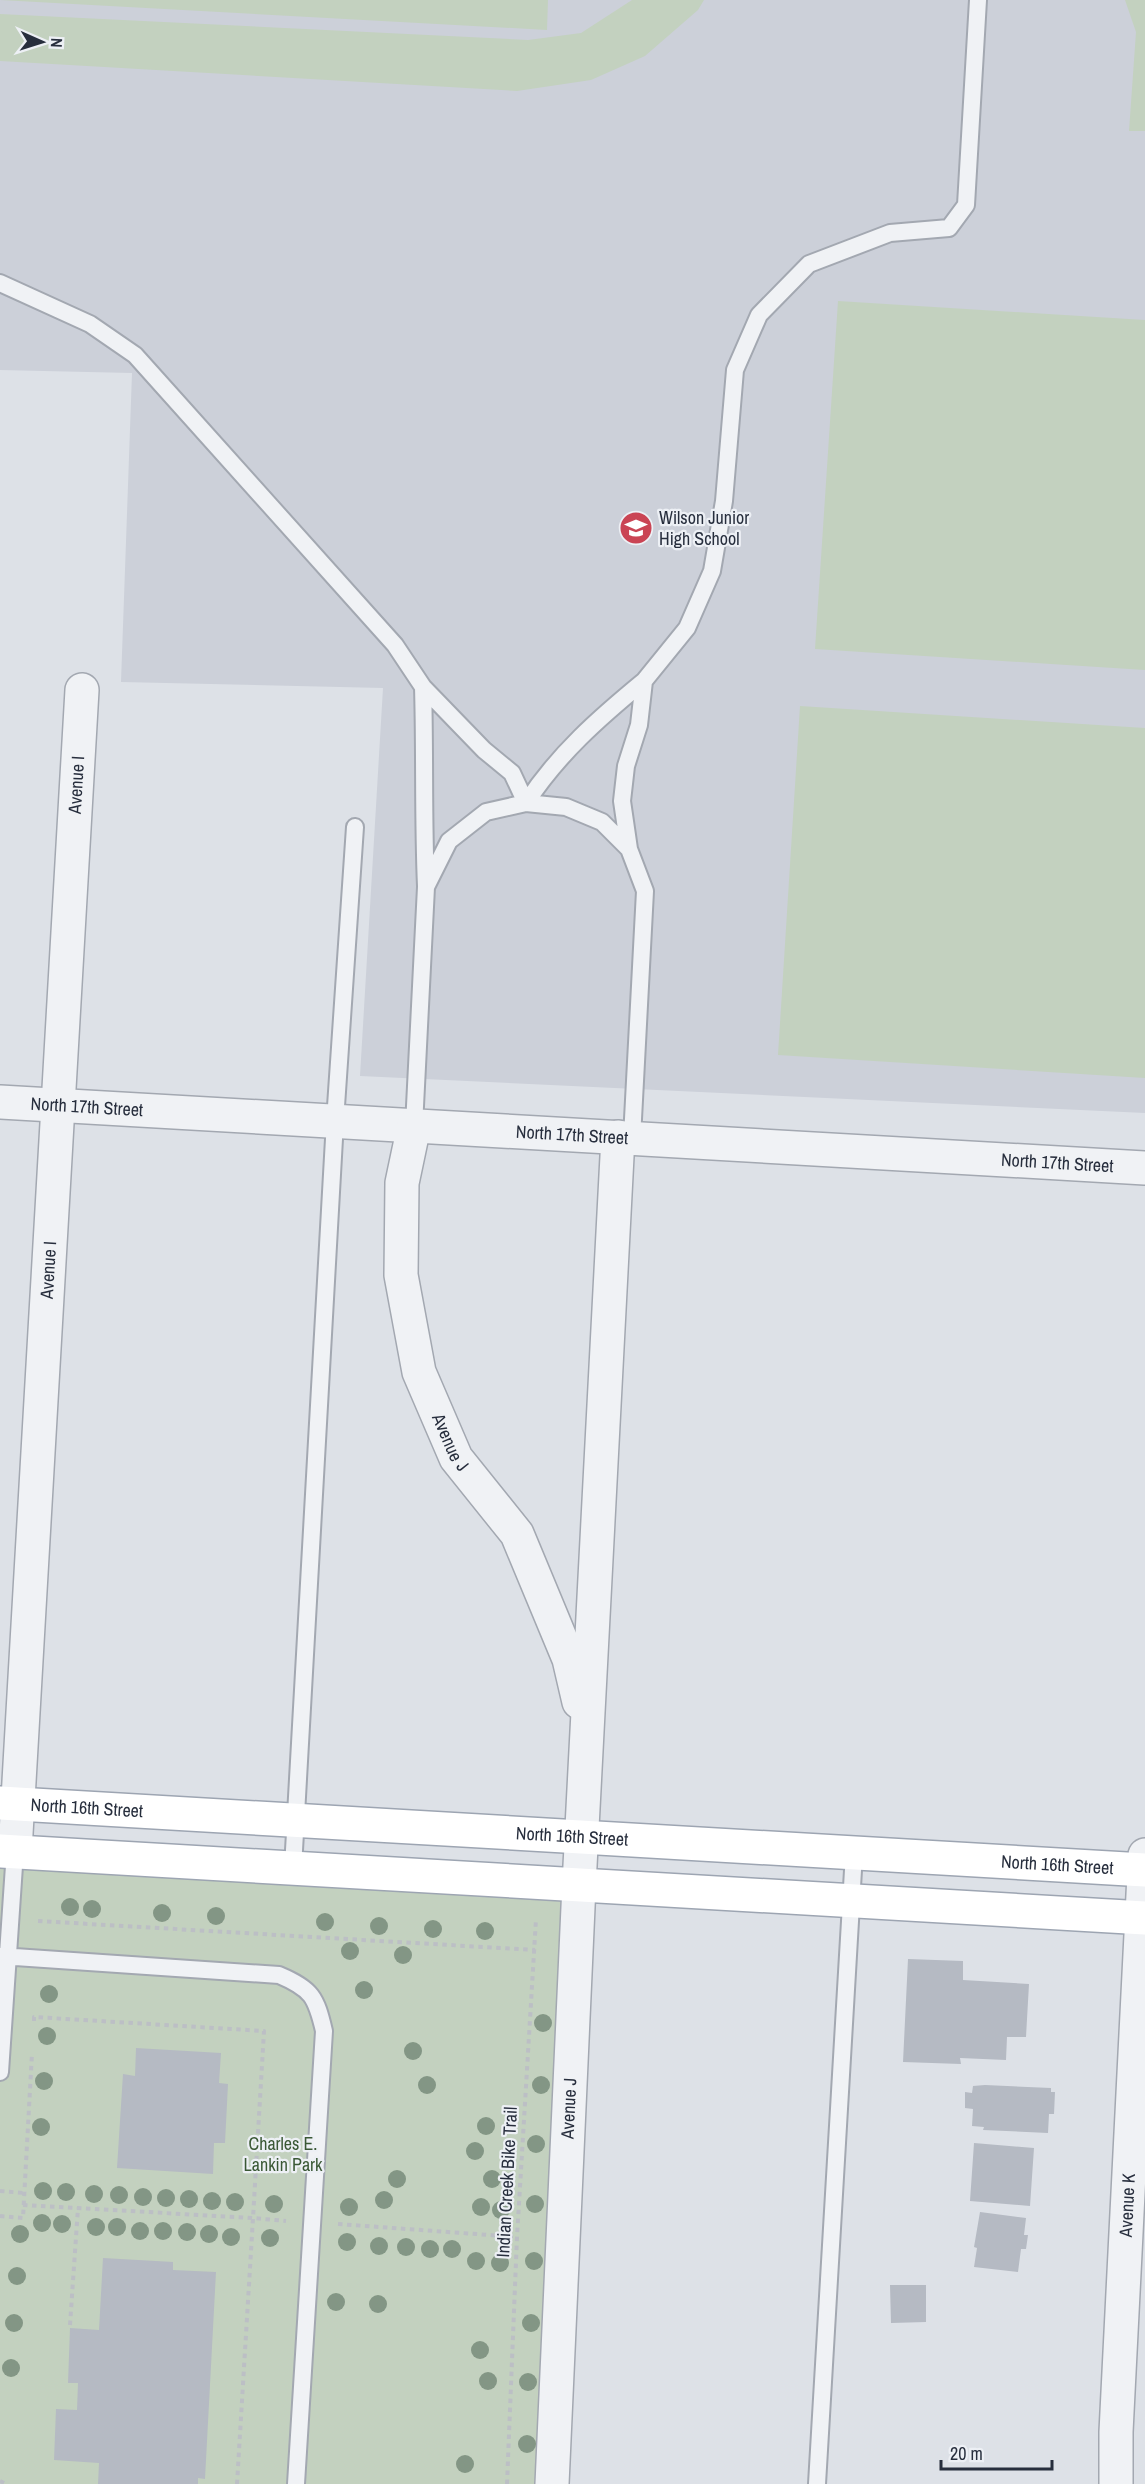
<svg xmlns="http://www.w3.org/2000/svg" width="1145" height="2484" font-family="'Archivo Narrow',sans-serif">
  <rect width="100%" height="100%" fill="#dde1e7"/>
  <path fill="#ccd0d9" d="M0 0H1145V1113L360 1076 383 688 121 682 132 373 0 370Z"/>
  <path fill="#c3d1bf" d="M0 0H548L547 30Z
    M632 0H704L698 10 645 56 591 80 517 91 0 61V14L528 40 581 33Z
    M1125 0H1145V131H1129L1136 32Z
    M838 301 1145 320V670L815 649Z
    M800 706 1145 728V1078L778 1055Z
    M0 1856 579 1885 552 2484H0Z"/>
  <path fill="#b5bac3" d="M908 1959 963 1961V1980L1029 1984 1026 2037H1007L1006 2060 960 2058 961 2064 903 2062Z
    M136 2048 221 2053 219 2083 228 2084 225 2143H214L213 2174 117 2168 123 2074 135 2076Z
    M985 2085 1051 2088V2092H1055L1054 2114H1049L1048 2133 983 2130 984 2127 972 2126 973 2109 965 2108V2092L972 2093 973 2086Z
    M974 2143 1034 2148 1030 2206 970 2201Z
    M980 2212 1026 2218 1024 2235H1028L1026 2249H1021L1018 2272 974 2267 977 2248 974 2247Z
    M103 2258 173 2262V2270L216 2272 205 2479 198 2478V2484H98L99 2463 54 2460 56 2409 77 2410 78 2383H68L70 2328 99 2330Z
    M890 2285H926V2322L891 2323Z"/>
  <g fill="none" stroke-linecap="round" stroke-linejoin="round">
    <g stroke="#a3a8b1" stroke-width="20">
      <path id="lane" d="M0 283 90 324 135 355 395 645 423 687
        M644 681 687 628 712 571 724 501 735 370 759 315 809 264 890 233 949 228 966 205 978 0
        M526 803C558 754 599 718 644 681L639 725 626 766 622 801 629 849
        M426 886C423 819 425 753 423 687L484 750 512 773 526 803
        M414 1126 426 887 449 841 486 812 526 803 566 807 602 822 629 849 645 891 632 1138
        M293 1868 335 1121 355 827
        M0 1956 279 1975C312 1989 316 1997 324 2031L296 2484
        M0 2072 15 1851
        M817 2484 854 1853"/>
    </g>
    <g stroke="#a3a8b1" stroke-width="36">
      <g id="street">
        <path id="s1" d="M0 1102 1145 1168"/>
        <path id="s2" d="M414 1126 402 1183 401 1275 419 1372 456 1458 517 1534 569 1659 579 1702"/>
        <path id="s3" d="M15 1851 82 690"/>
        <path id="s4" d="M552 2484 579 1885 618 1137"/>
        <path id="s5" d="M1116 2484V2432L1145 1855"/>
      </g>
    </g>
    <g stroke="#9da5b2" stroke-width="36">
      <g id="primary">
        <path id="s6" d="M0 1803 1145 1870"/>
        <path d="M0 1851 1145 1918"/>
      </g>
    </g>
    <path stroke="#bcbfc5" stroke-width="4" stroke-dasharray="4.5 4.5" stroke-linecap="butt" d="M38 1921 535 1950
      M0 2191 24 2193
      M23 2205 253 2218 264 2031 34 2017V2021
      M0 2216 23 2218 32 2053
      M338 2224 517 2237
      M70 2325 78 2208
      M0 2481 6 2484
      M237 2484 253 2218 286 2221
      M507 2484 517 2237 536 1919"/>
    <use href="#lane" stroke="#f0f2f5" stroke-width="16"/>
    <use href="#street" stroke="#f0f2f5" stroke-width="33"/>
    <use href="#primary" stroke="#fff" stroke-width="33"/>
  </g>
  <g fill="#839685">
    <circle cx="70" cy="1907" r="9"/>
    <circle cx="92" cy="1909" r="9"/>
    <circle cx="162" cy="1913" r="9"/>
    <circle cx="216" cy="1916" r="9"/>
    <circle cx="325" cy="1922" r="9"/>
    <circle cx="379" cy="1926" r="9"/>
    <circle cx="433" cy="1929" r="9"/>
    <circle cx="485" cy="1931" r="9"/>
    <circle cx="350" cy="1951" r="9"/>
    <circle cx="403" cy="1955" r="9"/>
    <circle cx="364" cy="1990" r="9"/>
    <circle cx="49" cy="1994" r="9"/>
    <circle cx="543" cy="2023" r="9"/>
    <circle cx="47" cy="2036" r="9"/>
    <circle cx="413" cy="2051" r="9"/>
    <circle cx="44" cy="2081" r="9"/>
    <circle cx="427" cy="2085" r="9"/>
    <circle cx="541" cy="2085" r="9"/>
    <circle cx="486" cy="2126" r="9"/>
    <circle cx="41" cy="2127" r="9"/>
    <circle cx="536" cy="2144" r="9"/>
    <circle cx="475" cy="2151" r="9"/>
    <circle cx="397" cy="2179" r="9"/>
    <circle cx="492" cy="2179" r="9"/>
    <circle cx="43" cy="2191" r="9"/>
    <circle cx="66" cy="2192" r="9"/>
    <circle cx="94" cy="2194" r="9"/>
    <circle cx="119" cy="2195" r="9"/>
    <circle cx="143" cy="2197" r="9"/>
    <circle cx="166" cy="2198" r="9"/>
    <circle cx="189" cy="2199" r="9"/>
    <circle cx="384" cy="2200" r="9"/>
    <circle cx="212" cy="2201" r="9"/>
    <circle cx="235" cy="2202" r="9"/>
    <circle cx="274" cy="2204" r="9"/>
    <circle cx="535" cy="2204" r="9"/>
    <circle cx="349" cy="2207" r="9"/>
    <circle cx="481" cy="2207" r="9"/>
    <circle cx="501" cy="2210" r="9"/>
    <circle cx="42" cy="2223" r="9"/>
    <circle cx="62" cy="2224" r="9"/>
    <circle cx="96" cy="2227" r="9"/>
    <circle cx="117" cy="2227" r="9"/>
    <circle cx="140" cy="2231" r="9"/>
    <circle cx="163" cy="2231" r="9"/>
    <circle cx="187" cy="2232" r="9"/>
    <circle cx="20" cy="2234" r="9"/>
    <circle cx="209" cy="2234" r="9"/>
    <circle cx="231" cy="2237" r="9"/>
    <circle cx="270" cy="2238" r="9"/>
    <circle cx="347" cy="2242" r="9"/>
    <circle cx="379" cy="2246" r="9"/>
    <circle cx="406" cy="2247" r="9"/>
    <circle cx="430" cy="2249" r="9"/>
    <circle cx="452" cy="2249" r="9"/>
    <circle cx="476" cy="2261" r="9"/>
    <circle cx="534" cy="2261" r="9"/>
    <circle cx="500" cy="2263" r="9"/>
    <circle cx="17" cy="2276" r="9"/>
    <circle cx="336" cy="2302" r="9"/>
    <circle cx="378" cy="2304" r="9"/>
    <circle cx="14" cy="2323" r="9"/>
    <circle cx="531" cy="2323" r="9"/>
    <circle cx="480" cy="2350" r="9"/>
    <circle cx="11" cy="2368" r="9"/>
    <circle cx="488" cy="2381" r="9"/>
    <circle cx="528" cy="2382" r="9"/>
    <circle cx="527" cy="2444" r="9"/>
    <circle cx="465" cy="2464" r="9"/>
  </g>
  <defs>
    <g id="school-disc" transform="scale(1.725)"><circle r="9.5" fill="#ca4454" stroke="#edf0f5"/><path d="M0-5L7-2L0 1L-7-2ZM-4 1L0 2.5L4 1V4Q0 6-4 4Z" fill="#fff"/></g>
  </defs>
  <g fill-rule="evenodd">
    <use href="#school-disc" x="636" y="528"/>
  </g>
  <g text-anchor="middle" stroke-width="4.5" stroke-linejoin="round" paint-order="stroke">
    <g font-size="18" fill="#272e3d" stroke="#edf0f5" text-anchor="start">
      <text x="659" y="524">Wilson Junior<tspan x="659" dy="21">High School</tspan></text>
    </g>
    <g font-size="18" fill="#272e3d" stroke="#edf0f5">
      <text dy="6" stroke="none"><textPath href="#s3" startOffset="1068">Avenue I</textPath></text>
      <text dy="6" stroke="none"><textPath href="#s1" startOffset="87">North 17th Street</textPath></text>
      <text dy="6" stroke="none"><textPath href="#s1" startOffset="573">North 17th Street</textPath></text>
      <text dy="6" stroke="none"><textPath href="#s1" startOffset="1059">North 17th Street</textPath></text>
      <text dy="6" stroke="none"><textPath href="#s3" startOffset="582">Avenue I</textPath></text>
      <text dy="6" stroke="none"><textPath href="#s2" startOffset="326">Avenue J</textPath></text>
      <text dy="6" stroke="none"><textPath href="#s6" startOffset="87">North 16th Street</textPath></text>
      <text dy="6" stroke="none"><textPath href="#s6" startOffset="573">North 16th Street</textPath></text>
      <text dy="6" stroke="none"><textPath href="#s6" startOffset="1059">North 16th Street</textPath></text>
      <text dy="6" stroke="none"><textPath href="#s4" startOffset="376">Avenue J</textPath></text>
      <text transform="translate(507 2182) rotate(-87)" y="6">Indian Creek Bike Trail</text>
      <text dy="6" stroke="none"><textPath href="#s5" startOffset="279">Avenue K</textPath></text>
    </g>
    <g font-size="18" fill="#3a5835" stroke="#edf0f5">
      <text x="283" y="2150">Charles E.<tspan x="283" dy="21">Lankin Park</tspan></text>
    </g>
  </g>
  <g transform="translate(42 42) rotate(93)" stroke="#edf0f5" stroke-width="4.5" paint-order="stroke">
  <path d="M0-4.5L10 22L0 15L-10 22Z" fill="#272e3d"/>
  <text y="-9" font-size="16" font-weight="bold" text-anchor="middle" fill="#272e3d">N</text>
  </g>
  <path d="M941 2460v9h111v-9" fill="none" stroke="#272e3d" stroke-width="3"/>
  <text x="950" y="2460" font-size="18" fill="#272e3d" stroke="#edf0f5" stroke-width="4.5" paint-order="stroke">20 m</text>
</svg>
